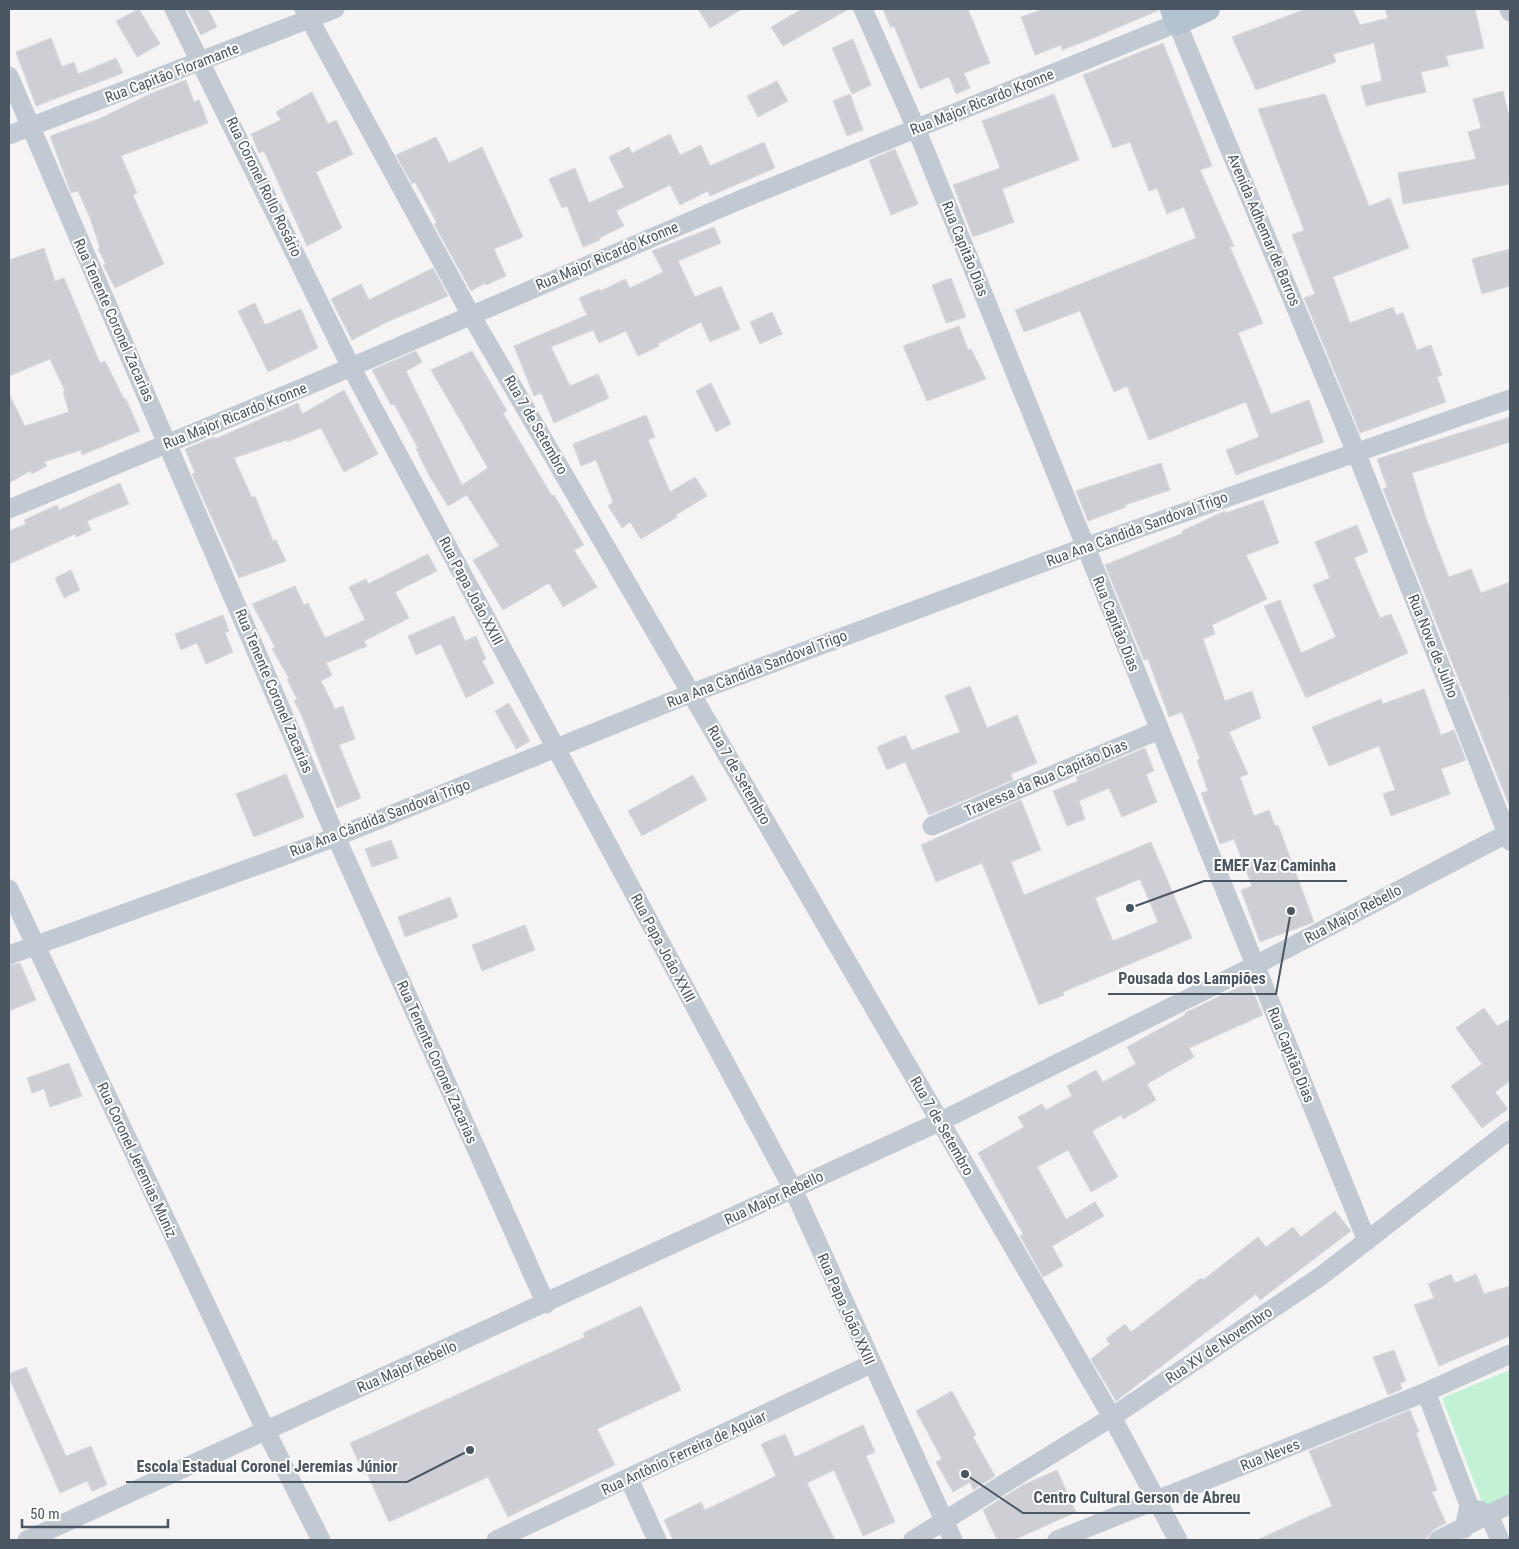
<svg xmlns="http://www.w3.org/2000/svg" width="1519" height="1549" font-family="'Roboto Condensed',sans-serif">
  <rect width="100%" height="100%" fill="#f5f3f3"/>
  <path fill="#c3f1d5" d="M1510 1370V1498L1485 1510 1442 1398Z"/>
  <path fill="#cdcfd5" stroke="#d7d9de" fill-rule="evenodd" d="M139 9 160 44 137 57 116 21Z
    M187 9H208L217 27 201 35Z
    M698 9H742L710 28Z
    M802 9H849L783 46 771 27Z
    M883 9H968L990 63 964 73 970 88 956 94 949 77 920 89 894 26 891 28Z
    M1044 9H1159V10L1091 39 1062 50 1061 45 1035 55 1021 17Z
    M1306 9H1353L1360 25 1388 18 1385 9H1475L1484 48 1446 56 1449 66 1421 72 1426 92 1366 106 1361 86 1382 81 1374 43 1333 54 1336 62 1256 90 1232 37Z
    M51 38 62 67 74 62 78 74 116 58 123 73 36 106 16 52Z
    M853 39 871 85 852 94 832 48Z
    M1163 43 1212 166 1200 170 1234 246 1230 247 1263 323 1238 333 1271 414 1309 400 1324 442 1236 475 1226 450 1259 437 1246 402 1149 440 1127 386 1114 392 1080 311 1024 332 1015 310 1196 238 1184 207 1167 214 1157 188 1149 191 1130 142 1113 148 1083 75Z
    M186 80 194 102 199 100 208 123 121 156 137 193 133 195 164 264 115 288 103 265 106 264 98 249 100 248 90 218 78 191 71 193 50 136 101 118 152 93Z
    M777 81 788 101 758 117 747 96Z
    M1503 91 1510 121V184L1403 204 1398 173 1476 159 1468 132 1481 128 1473 99Z
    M312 92 328 124 336 120 353 154 316 172 342 228 307 246 264 151 259 153 251 134 281 120 276 112Z
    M850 94 863 130 847 136 833 101Z
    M1054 94 1079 160 1002 189 1014 222 973 237 953 185 1000 168 982 121Z
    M1325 94 1369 206 1390 198 1409 248 1333 277 1350 323 1393 307 1396 315 1403 313 1417 350 1431 345 1442 375 1437 377 1446 402 1360 433 1304 298 1315 294 1292 235 1304 230 1258 109Z
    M670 134 680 155 701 145 710 166 764 142 775 168 710 196 708 191 680 205 670 185 616 211 624 226 599 238 600 240 583 247 567 206 562 208 549 179 575 168 589 203 624 187 609 157 629 147 632 153Z
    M436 137 449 163 482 147 523 237 494 249 506 276 486 285 485 283 471 291 434 224 437 223 415 182 412 184 396 155Z
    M895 149 918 204 891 215 869 160Z
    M714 227 721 243 678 261 695 297 721 286 740 329 710 342 701 322 658 344 659 346 638 356 626 331 599 343 593 330 551 347 570 386 598 374 609 398 554 423 541 393 534 396 514 346 587 315 579 298 600 289 601 291 625 279 630 288 663 272 652 251Z
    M44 248 55 281 64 278 100 363 105 361 124 399H126L140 431 82 455 81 450 44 462 47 466 32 474 30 471 9 483V394L25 426 69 412 63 392 65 391 50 359 9 376V260Z
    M1510 249V286L1482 294 1472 259Z
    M433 268 448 296 387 322 352 340 331 299 361 284 369 300Z
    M951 278 966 317 946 323 932 285Z
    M255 303 265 325 301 309 318 348 268 372 238 311Z
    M772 312 782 334 760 344 750 322Z
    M959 326 968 350 971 349 986 379 927 401 903 346Z
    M416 351 422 362 406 371 462 485 488 468 431 370 472 351 507 411 503 413 552 496 554 495 584 545 574 550 597 587 563 607 549 583 503 610 473 560 499 546 467 495 448 506 430 477 416 449 418 448 394 404 391 405 372 370Z
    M711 383 731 424 716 432 696 391Z
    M344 390 378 454 344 472 321 428 287 442V440L234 458 252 498 255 496 273 541 276 540 286 561 239 578 192 474 195 473 185 449 214 437 215 439 298 403 302 414Z
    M646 415 655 437 648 440 670 492 695 477 707 496 676 515 677 517 641 539 630 522 622 528 608 506 613 502 596 460 581 466 573 444Z
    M1510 417V442L1412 473 1427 521 1449 577 1471 569 1481 593 1510 582 1509 805 1383 489 1387 487 1377 459Z
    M1161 463 1170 490 1125 505 1126 507 1088 521 1076 491Z
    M120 483 129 504 87 521 91 530 76 537 75 534 9 564V531L26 524 24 520 57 505 59 510Z
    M1263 500 1279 543 1246 555 1267 599 1212 625 1215 634 1203 639 1225 701 1252 691 1261 718 1229 732 1248 774 1240 777 1254 816 1269 810 1275 826 1278 825 1314 922 1260 942 1241 890 1252 886 1234 839 1220 844 1201 793 1208 791 1197 760 1200 759 1182 712 1169 717 1148 659 1144 660 1105 565 1183 533 1182 531 1225 511 1226 513Z
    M1357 525 1368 552 1354 558 1380 618 1391 614 1408 653 1306 698 1264 606 1280 600 1301 653 1336 637 1313 585 1330 578 1315 542Z
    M428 554 437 571 395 592 409 618 364 641 367 646 326 663 332 675 321 681 335 709 343 706 355 739 339 745 361 798 337 808 302 716 294 701 297 699 287 679 289 678 272 649 275 647 252 604 295 586 304 605 308 603 325 638 365 620 349 587 366 579 368 584Z
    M71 570 80 590 64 598 55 578Z
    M223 615 229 631 225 633 233 652 206 664 197 643 181 650 175 634Z
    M454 616 465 641 476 636 486 659 482 661 494 683 466 698 441 644 416 655 408 636Z
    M970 686 987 728 1017 715 1037 763 1011 774 1013 780 929 815 905 762 887 770 877 747 905 735 912 750 960 732 945 696Z
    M1424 689 1441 735 1454 730 1466 760 1441 769 1450 794 1391 816 1383 794 1395 790 1379 746 1329 766 1312 727 1381 699 1383 704Z
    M509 703 530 741 516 749 495 711Z
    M1145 748 1154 771 1146 774 1157 802 1122 817 1109 788 1079 801 1085 819 1067 826 1053 791 1078 781 1076 777Z
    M286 774 304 817 254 837 236 794Z
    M693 775 707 800 642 836 628 811Z
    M1021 800 1041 850 1011 862 1024 895 1151 842 1192 938 1063 992 1064 995 1039 1005 982 863 936 882 921 845ZM1140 879 1158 922 1113 941 1095 898Z
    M391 840 398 858 372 867 365 849Z
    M450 897 458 917 405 937 398 917Z
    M525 925 535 950 482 971 472 945Z
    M20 963 36 1000 9 1011V966Z
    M1249 982 1263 1015 1189 1048 1194 1057 1147 1084 1156 1100 1123 1119 1121 1115 1092 1131 1118 1177 1091 1192 1068 1150 1037 1167 1066 1219 1095 1202 1104 1216 1052 1246 1063 1266 1043 1277 1020 1236 1023 1234 978 1153 1024 1127 1018 1117 1042 1104 1046 1110 1072 1096 1067 1086 1096 1070 1103 1082 1136 1064 1127 1047 1185 1015V1013Z
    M1484 1008 1497 1026 1510 1019V1081L1495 1092 1508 1109 1482 1128 1451 1086 1482 1064 1456 1028Z
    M69 1063 82 1096 50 1107 44 1089 32 1093 27 1078Z
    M1335 1211 1351 1231 1260 1300 1256 1294 1116 1401 1091 1359 1110 1344 1106 1339 1125 1324 1131 1332 1201 1278 1203 1280 1258 1237 1266 1247 1293 1227 1301 1237Z
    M1451 1274 1455 1283 1476 1274 1484 1294 1510 1286V1336L1439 1366 1414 1305 1434 1298 1428 1284Z
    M641 1306 681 1390 597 1429 615 1465 508 1517 488 1477 389 1522 367 1473 364 1474 350 1443 585 1337 583 1333Z
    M1394 1350 1406 1381 1400 1383 1402 1389 1388 1395 1373 1357Z
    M26 1367 66 1456 91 1446 107 1485 92 1491 87 1481 60 1493 9 1377V1374Z
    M952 1391 976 1435 973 1437 995 1476 973 1490 970 1482 953 1492 936 1462 942 1459 916 1411Z
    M1410 1410 1419 1432 1416 1433 1437 1490 1432 1492 1446 1523 1433 1530 1427 1538 1422 1540H1257L1332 1506 1309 1451Z
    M863 1425 875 1452 866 1456 895 1522 863 1536 834 1470 807 1483 835 1540H673L664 1520 701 1502 705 1510 776 1476 761 1444 785 1434 795 1457Z
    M1057 1470 1076 1512 1014 1540H997L983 1510 1023 1485Z"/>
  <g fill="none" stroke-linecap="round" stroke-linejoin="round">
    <path stroke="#c1cad2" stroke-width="19" d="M174 9 351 367 793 1189 953 1540
      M304 9 471 315 1112 1417 1178 1540
      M863 9 916 128 1367 1241
      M1509 9 1510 12
      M9 76 336 837 546 1304
      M9 135 335 9
      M9 509 307 386 742 199 1177 23 1356 452 1510 841
      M932 826 1159 730
      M9 889 266 1431 321 1540
      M9 955 336 837 692 693 1085 547 1510 399
      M1426 1392 1469 1505 1464 1529
      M629 1479 657 1540
      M1479 1510 1489 1515 1500 1540
      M27 1540 939 1122 1254 966 1510 832
      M496 1540 871 1364
      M913 1540 1112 1417 1321 1276 1510 1130
      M1057 1540 1426 1392 1510 1354
      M1438 1540 1510 1504"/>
    <path stroke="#b3c2d1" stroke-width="24" d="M1172 9 1177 23 1208 9"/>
  </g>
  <g text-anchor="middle" stroke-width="4" stroke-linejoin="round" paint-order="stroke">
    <g font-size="15" fill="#4a5661" stroke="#fff">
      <text transform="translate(172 73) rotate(-21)" y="5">Rua Capitão Floramante</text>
      <text transform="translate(982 102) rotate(-22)" y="5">Rua Major Ricardo Kronne</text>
      <text transform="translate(264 187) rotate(64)" y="5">Rua Coronel Rollo Rosário</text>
      <text transform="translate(1264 230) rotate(67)" y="5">Avenida Adhemar de Barros</text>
      <text transform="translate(965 249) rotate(68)" y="5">Rua Capitão Dias</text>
      <text transform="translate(607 256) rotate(-23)" y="5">Rua Major Ricardo Kronne</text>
      <text transform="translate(114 320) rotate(66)" y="5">Rua Tenente Coronel Zacarias</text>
      <text transform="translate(235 416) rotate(-22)" y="5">Rua Major Ricardo Kronne</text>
      <text transform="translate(536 425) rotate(60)" y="5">Rua 7 de Setembro</text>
      <text transform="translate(1137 529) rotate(-20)" y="5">Rua Ana Cândida Sandoval Trigo</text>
      <text transform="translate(471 591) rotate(62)" y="5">Rua Papa João XXIII</text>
      <text transform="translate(1116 624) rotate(68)" y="5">Rua Capitão Dias</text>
      <text transform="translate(1433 646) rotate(68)" y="5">Rua Nove de Julho</text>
      <text transform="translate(757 669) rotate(-21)" y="5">Rua Ana Cândida Sandoval Trigo</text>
      <text transform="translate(274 691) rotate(67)" y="5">Rua Tenente Coronel Zacarias</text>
      <text transform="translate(739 775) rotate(60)" y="5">Rua 7 de Setembro</text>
      <text transform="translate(1046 778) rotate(-23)" y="5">Travessa da Rua Capitão Dias</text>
      <text transform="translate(380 818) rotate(-21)" y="5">Rua Ana Cândida Sandoval Trigo</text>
      <text transform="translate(1353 914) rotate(-28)" y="5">Rua Major Rebello</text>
      <text transform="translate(663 948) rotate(62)" y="5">Rua Papa João XXIII</text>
      <text transform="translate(1291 1055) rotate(68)" y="5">Rua Capitão Dias</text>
      <text transform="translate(437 1062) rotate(66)" y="5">Rua Tenente Coronel Zacarias</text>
      <text transform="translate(942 1126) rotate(60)" y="5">Rua 7 de Setembro</text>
      <text transform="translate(137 1160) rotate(65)" y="5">Rua Coronel Jeremias Muniz</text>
      <text transform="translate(774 1198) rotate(-25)" y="5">Rua Major Rebello</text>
      <text transform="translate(846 1309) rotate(66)" y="5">Rua Papa João XXIII</text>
      <text transform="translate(1219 1345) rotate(-34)" y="5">Rua XV de Novembro</text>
      <text transform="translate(407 1367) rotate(-24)" y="5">Rua Major Rebello</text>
      <text transform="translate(684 1453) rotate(-25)" y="5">Rua Antônio Ferreira de Aguiar</text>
      <text transform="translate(1270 1455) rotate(-22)" y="5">Rua Neves</text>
    </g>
  </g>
  <path fill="none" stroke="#4a5661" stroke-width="2" d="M1130 908L1204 881H1347M1291 911L1276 994H1108M470 1450L407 1482H126M965 1474L1023 1513H1250"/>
  <g fill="#4a5661" stroke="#fff" stroke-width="2">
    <circle cx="1130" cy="908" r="5"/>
    <circle cx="1291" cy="911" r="5"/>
    <circle cx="470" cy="1450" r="5"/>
    <circle cx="965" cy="1474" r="5"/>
  </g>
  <g font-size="16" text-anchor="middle" font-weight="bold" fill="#4a5661" stroke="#fff" stroke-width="4" stroke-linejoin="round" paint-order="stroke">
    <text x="1275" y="871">EMEF Vaz Caminha</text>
    <text x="1192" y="984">Pousada dos Lampiões</text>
    <text x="267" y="1472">Escola Estadual Coronel Jeremias Júnior</text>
    <text x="1137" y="1503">Centro Cultural Gerson de Abreu</text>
  </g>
  <rect width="1519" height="1549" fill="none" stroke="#4a5661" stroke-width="20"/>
  <path d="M22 1519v8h146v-8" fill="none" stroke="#4a5661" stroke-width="2.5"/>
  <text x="30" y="1519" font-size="15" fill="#4a5661" stroke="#ffffff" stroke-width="4" paint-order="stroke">50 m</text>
</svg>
